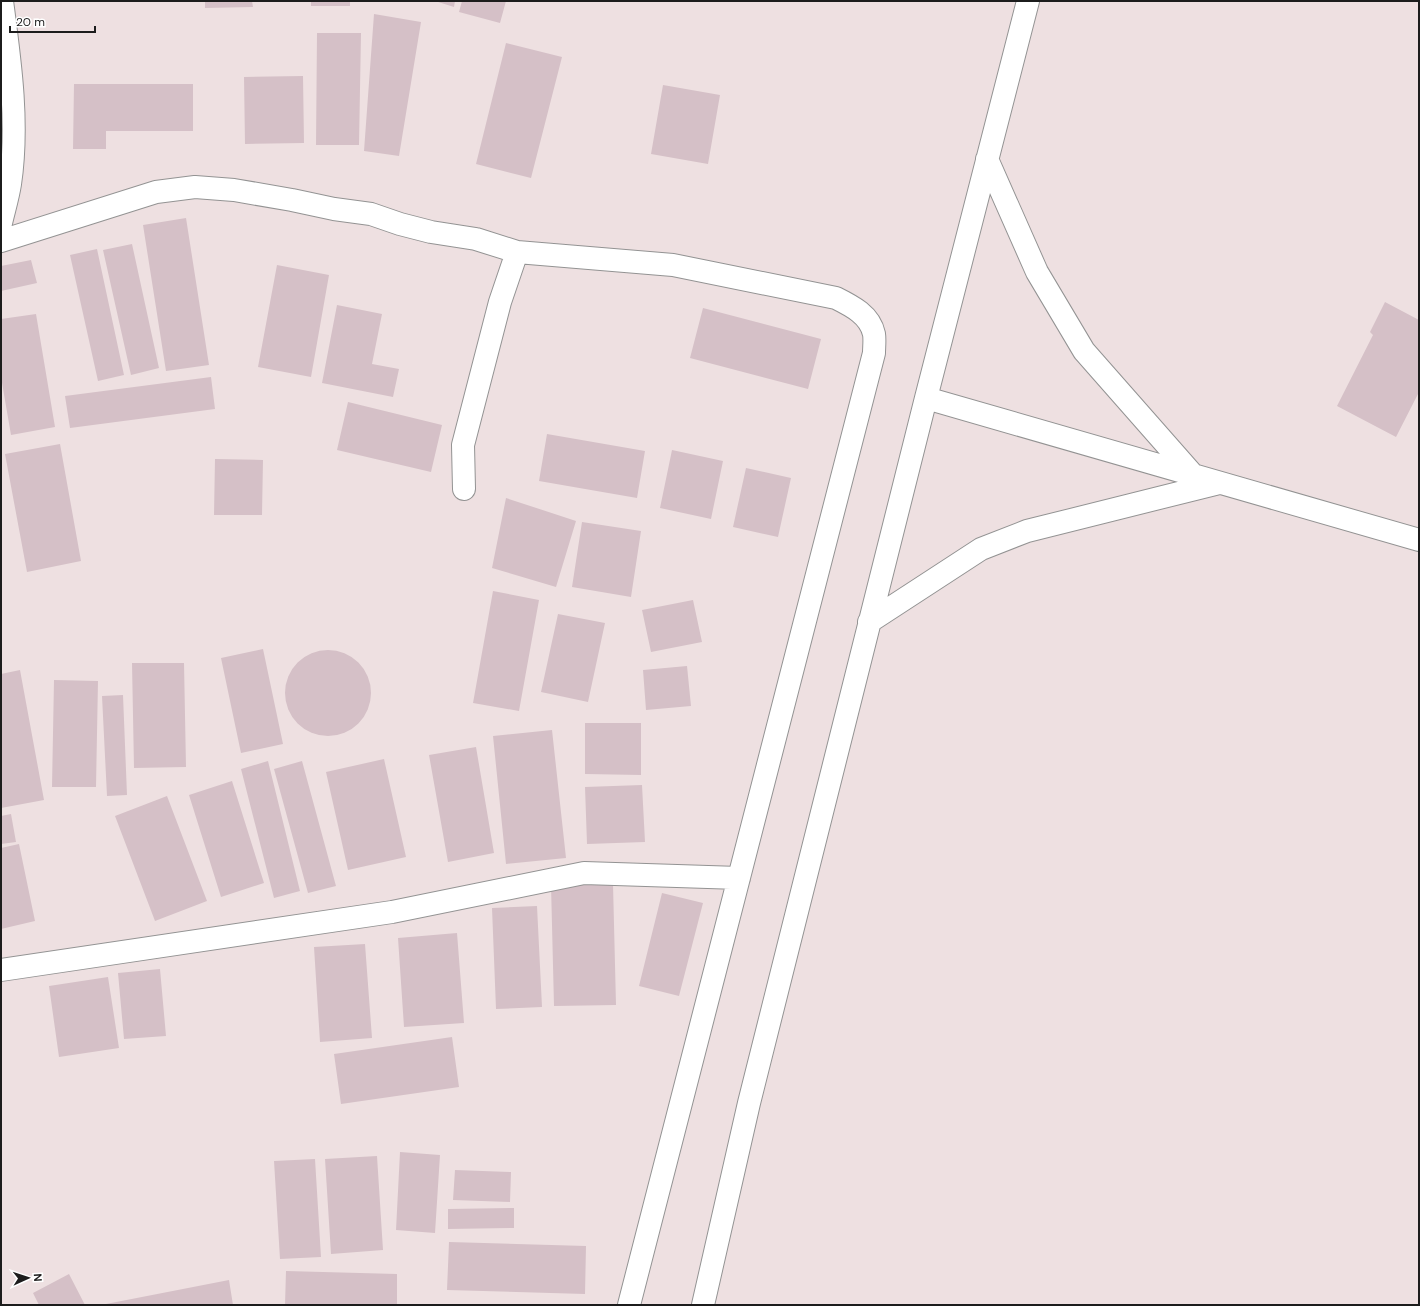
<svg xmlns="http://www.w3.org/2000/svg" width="1420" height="1306" font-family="'DM Sans',sans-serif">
  <rect width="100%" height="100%" fill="#eee0e1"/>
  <path fill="#d5c0c7" d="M205 1H252L253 7 205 8Z
    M311 1H350V6H311Z
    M435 1H455L454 7Z
    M462 1H506L500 23 459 12Z
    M374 14 421 22 399 156 364 151Z
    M317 33H361L359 145H316Z
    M506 43 562 57 531 178 476 164Z
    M303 76 304 143 245 144 244 77Z
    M74 84H193V131H106V149H73Z
    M663 85 720 95 708 164 651 154Z
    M186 218 209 365 166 371 143 225Z
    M132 244 159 368 131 375 103 250Z
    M97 249 124 375 98 381 70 255Z
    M31 260 37 283 1 291V266Z
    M277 265 329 275 311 377 258 367Z
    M1385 302 1419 320V392L1396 437 1337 406 1373 335 1370 332Z
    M337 305 382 314 372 364 399 369 393 397 322 383Z
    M703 308 821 339 808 389 690 358Z
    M36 314 55 427 11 435 1 377V319Z
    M211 377 215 409 70 428 65 396Z
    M348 402 442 425 431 472 337 450Z
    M547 434 645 451 637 498 539 481Z
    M60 444 81 561 27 572 5 454Z
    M672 450 723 461 711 519 660 508Z
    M215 459 263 460 262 515H214Z
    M746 468 791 478 778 537 733 527Z
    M506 498 576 521 556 587 492 568Z
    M582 522 641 531 631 597 572 587Z
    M493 591 539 600 519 711 473 703Z
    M693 600 702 642 651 652 642 610Z
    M558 614 605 623 588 702 541 692Z
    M263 649 283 744 241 753 221 658Z
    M285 693a43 43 0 1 1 86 0a43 43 0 1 1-86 0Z
    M132 663H184L186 767 134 768Z
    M687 666 691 706 646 710 643 670Z
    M20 670 44 800 1 808V674Z
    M54 680 98 681 96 787H52Z
    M123 695 127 795 107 796 102 696Z
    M585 723H641V775L585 774Z
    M552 730 566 858 506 864 493 736Z
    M476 747 494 853 448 862 429 755Z
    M384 759 406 857 348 870 326 772Z
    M268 761 300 891 274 898 241 769Z
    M302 761 336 886 308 893 274 769Z
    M232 781 264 883 221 897 189 795Z
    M642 785 645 842 587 844 585 787Z
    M167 796 207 901 155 921 115 816Z
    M11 814 16 842 1 844V816Z
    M19 844 35 921 1 929V848Z
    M613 884 616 1005 554 1006 551 885Z
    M662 893 703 903 679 996 639 986Z
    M537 906 542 1007 496 1009 492 908Z
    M457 933 464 1023 404 1027 398 938Z
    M365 944 372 1038 320 1042 314 947Z
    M160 969 166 1036 124 1039 118 973Z
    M108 977 119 1048 59 1057 49 986Z
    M452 1037 459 1087 341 1104 334 1054Z
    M400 1152 440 1155 435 1233 396 1230Z
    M377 1156 383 1250 331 1254 325 1159Z
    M315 1159 321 1257 280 1259 274 1161Z
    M455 1170 511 1172 510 1202 453 1200Z
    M514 1208V1228L448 1229V1209Z
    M449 1242 586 1246 585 1294 447 1290Z
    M286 1271 397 1274V1305H285Z
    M69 1274 85 1305H39L33 1293Z
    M229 1280 233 1305H106V1304Z"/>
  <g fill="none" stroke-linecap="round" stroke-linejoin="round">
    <g stroke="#939393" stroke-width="24">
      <path id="minor" d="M987 159 1037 272 1084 351 1194 476
        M1 223C4 210 8 197 10 184 19 124 10 61 2 1
        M1 241 156 192 195 187 234 190 292 200 334 209 371 214 400 224 431 232 476 239 517 252 500 302 463 445 464 489
        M517 252 673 265 836 298C852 306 870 315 874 334 875 340 874 347 874 353L629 1305
        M926 398 1419 540
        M869 622 981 549 1027 531 1219 483
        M1 970 392 912 584 873 739 878
        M703 1305 749 1103 926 398 1028 1"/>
    </g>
    <use href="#minor" stroke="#fff" stroke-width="22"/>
  </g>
  <rect width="1420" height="1306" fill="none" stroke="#1c1c1c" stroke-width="4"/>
  <g transform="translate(28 1278) rotate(87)" stroke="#ffffff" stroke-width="3" paint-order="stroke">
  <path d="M0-3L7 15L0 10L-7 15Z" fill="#1c1c1c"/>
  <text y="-6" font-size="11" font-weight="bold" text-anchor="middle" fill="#1c1c1c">N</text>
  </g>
  <path d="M10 26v6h85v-6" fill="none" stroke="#1c1c1c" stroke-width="2"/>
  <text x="16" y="26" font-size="12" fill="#1c1c1c" stroke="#ffffff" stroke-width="3" paint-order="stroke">20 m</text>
</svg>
